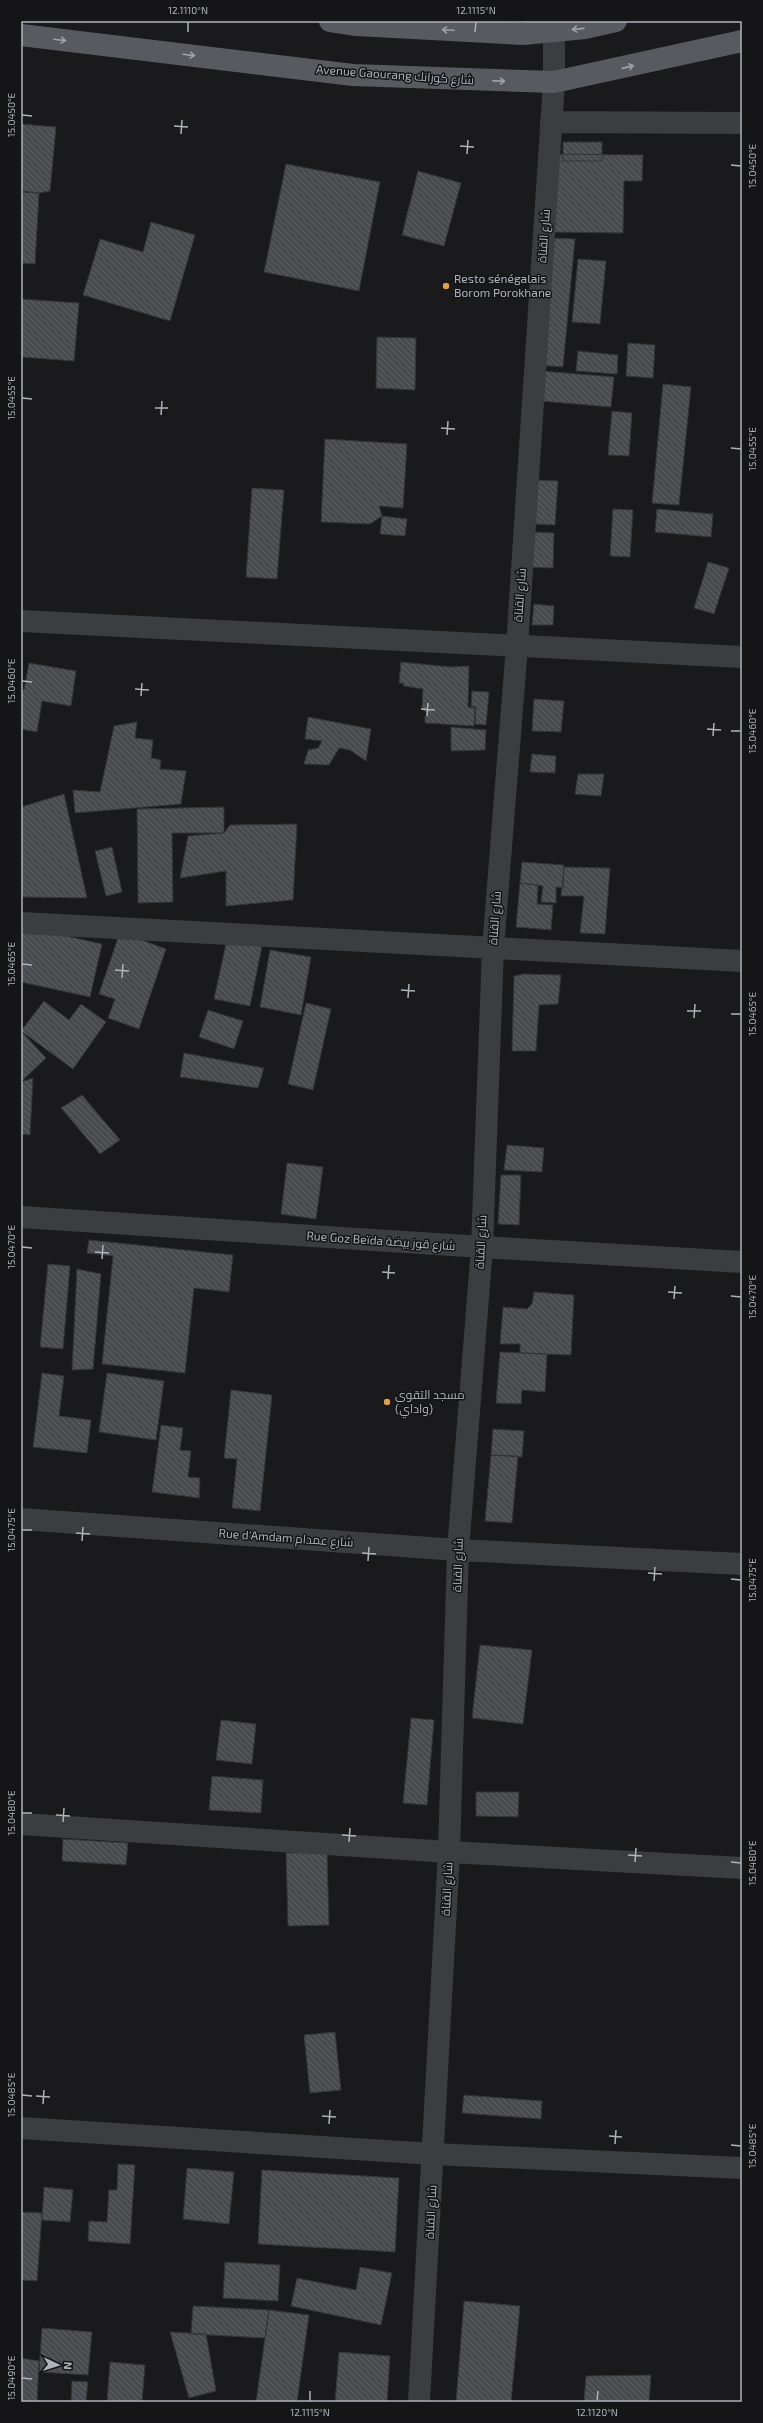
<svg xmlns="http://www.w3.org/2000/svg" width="763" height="2423" font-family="'Exo 2',Cairo,sans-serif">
  <defs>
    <pattern id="building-back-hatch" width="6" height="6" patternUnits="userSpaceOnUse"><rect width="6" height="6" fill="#494a4e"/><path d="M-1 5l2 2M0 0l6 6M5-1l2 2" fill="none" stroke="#616265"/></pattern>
  </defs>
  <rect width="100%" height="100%" fill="#1a1a1c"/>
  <path fill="url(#building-back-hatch)" stroke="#343538" d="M21 124 56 127 50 191 39 193 21 191Z
    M563 142H602V161H563Z
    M548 154 643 155 642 181H624L623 233 547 232Z
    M286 164 380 182 359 291 264 272Z
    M418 171 461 183 444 246 402 235Z
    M21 192 39 193 35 264 21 263Z
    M151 222 195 235 170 321 83 295 100 239 143 252Z
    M551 238 575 239 563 367 539 365Z
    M578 259 606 261 600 324 572 322Z
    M21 299 79 303 74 361 21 357Z
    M377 337 416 338 415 390 376 388Z
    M628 343 655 345 653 378 626 376Z
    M578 351 618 355 617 374 576 371Z
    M542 371 614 377 611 407 540 401Z
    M663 384 691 387 679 505 652 503Z
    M612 411 632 413 629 456 608 455Z
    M325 439 407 444 403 508 379 506 382 516 370 524 321 522Z
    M535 480 558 481 555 525 533 524Z
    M252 488 284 490 277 579 246 577Z
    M613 509 633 510 630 557 610 556Z
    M657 509 713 514 711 537 655 532Z
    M382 516 407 519 405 536 380 534Z
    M531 532 554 533 553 568 529 567Z
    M708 562 729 568 714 614 694 608Z
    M534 604 554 606 553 625H532Z
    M401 662 451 667 469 666 468 707 475 708 474 726 425 723V716L428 714 422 709 423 689 404 686 403 683H399Z
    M29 663 76 671 71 706 42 701 37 732 21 729V690H24Z
    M472 691 489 692 486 725 475 724 476 707 471 706Z
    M534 699 564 701 561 732 532 731Z
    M308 717 371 729 366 761 350 750 339 748 329 765 304 764 308 750 318 748 322 741 305 739Z
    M137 722 135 738 153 740 151 758 161 760 160 769 186 771 181 804 75 813 73 790 100 792 114 726Z
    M451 727 486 730 485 750 451 751Z
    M532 754 556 756 555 773 530 772Z
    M578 774H604L601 796 575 794Z
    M64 794 87 898 21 897V807Z
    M224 807V833H172L173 902 138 903 137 809Z
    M297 824 293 900 226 906V871L180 878 188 836 224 833 230 825Z
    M112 847 122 892 106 896 95 851Z
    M522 862 564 865 563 888 556 887V903L541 902 543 886 520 883Z
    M564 867 610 868 605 934 580 933 584 896H561Z
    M520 883 538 885 537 904 553 905 551 930 516 927Z
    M21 926 102 944 90 997 21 982Z
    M120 932 166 949 139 1029 108 1018 115 999 99 994Z
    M227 939 262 946 250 1006 214 999Z
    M270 950 311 957 301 1015 260 1007Z
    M524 974 561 975 558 1004 539 1005 536 1051H512L514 976Z
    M44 1001 69 1020 81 1004 106 1022 73 1069 21 1031Z
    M306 1003 331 1009 313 1090 288 1084Z
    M208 1010 243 1021 234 1049 199 1037Z
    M21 1031 46 1058 21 1082Z
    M184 1053 264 1068 258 1088 180 1077Z
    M33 1078 30 1135 21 1134V1082Z
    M82 1095 120 1140 100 1154 61 1108Z
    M507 1145 544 1148 542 1172 504 1170Z
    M287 1163 323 1167 316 1219 281 1214Z
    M501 1175H521L519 1225 498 1224Z
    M89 1240 233 1255 229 1292 194 1288 185 1373 102 1364 113 1256 87 1253Z
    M48 1264 70 1266 63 1349 40 1347Z
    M77 1269 101 1274 93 1369 72 1370Z
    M534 1292 574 1295 571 1355 520 1353V1344H500L503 1307 527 1309 532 1304Z
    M500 1352 547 1354 545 1392 522 1390 521 1404 496 1403Z
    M42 1373 64 1376 59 1416 91 1420 87 1453 33 1447Z
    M107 1373 164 1381 156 1440 99 1432Z
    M231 1390 272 1395 260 1511 232 1508 237 1459 224 1458Z
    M161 1425 183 1428 180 1450 191 1451 188 1477 200 1478 199 1498 152 1492Z
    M493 1429 524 1431 522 1457 491 1455Z
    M491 1455 518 1456 512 1523 485 1521Z
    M480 1645 532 1650 523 1724 472 1718Z
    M411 1718 434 1720 427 1805 403 1803Z
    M221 1720 256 1724 252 1764 216 1760Z
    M212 1776 263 1780 261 1813 209 1810Z
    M476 1792H519L518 1817 476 1816Z
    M63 1839 128 1843 126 1865 62 1861Z
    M327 1852 329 1925 288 1926 286 1853Z
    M335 2032 341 2090 310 2093 304 2035Z
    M464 2095 542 2101 541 2119 462 2113Z
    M118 2164 135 2165 130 2244 88 2241 89 2221 107 2222 109 2190H117Z
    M187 2168 234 2172 229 2224 183 2219Z
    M262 2170 399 2178 395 2252 258 2244Z
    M44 2187 73 2190 70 2222 42 2220Z
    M21 2212 42 2213 37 2281 21 2280Z
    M225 2262 280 2265 278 2301 223 2298Z
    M360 2267 392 2273 381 2325 291 2306 297 2278 356 2290Z
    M464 2301 520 2306 511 2402H456Z
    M193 2306 269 2310 265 2338 191 2334Z
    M269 2310 309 2315 297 2402H256Z
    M42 2328 92 2332 88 2375 39 2372Z
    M170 2332 206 2334 216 2391 189 2398Z
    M339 2352 390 2356 387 2402H335Z
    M21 2358 39 2361 37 2402H21Z
    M110 2362 145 2365 142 2402H107Z
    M651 2375 649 2402H584L586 2376Z
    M72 2381 88 2382 86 2402H71Z"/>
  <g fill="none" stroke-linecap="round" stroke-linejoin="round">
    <path stroke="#3b3d40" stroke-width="22" d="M551 122 742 123
      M21 621 742 657
      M21 923 742 961
      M21 1217 482 1247 742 1262
      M21 1519 458 1550 742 1564
      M21 1824 449 1852 742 1868
      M21 2128 434 2154 742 2168
      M419 2402 449 1852 458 1550 482 1247 493 948 517 646 554 82V21"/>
    <path stroke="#585a5f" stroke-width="22" d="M330 21 357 25 523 34 585 28 616 21
      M21 35 353 75 554 82 742 41"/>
  </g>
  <defs><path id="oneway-shaft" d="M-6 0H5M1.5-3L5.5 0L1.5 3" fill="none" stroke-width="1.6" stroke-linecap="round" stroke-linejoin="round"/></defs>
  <g stroke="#9da1a8">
    <use href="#oneway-shaft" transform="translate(578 29) rotate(174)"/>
    <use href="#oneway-shaft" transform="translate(448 30) rotate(-177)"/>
    <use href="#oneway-shaft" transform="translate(60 40) rotate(7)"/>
    <use href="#oneway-shaft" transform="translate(189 55) rotate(7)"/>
    <use href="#oneway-shaft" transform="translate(628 67) rotate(-13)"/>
    <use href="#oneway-shaft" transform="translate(499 81) rotate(1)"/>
  </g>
  <path fill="none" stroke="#aeb3ba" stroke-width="1.5" d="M188 32V22M475 32 476 22M22 115 32 116M174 126 188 127M181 134 182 120M460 146 474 147M467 154 468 140M731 165 741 166M22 398 32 399M155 408H168M161 415 162 401M441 428 455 429M447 435 448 421M731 448 741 449M22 681 32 682M135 689 149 690M141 696 142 683M421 709 435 710M427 716 428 703M707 729 721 730M731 731H741M713 736 714 723M22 964 32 965M115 970 129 971M122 978 123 964M401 990 415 991M408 998 409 984M687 1011H701M731 1014H741M694 1018 695 1004M22 1247 32 1248M95 1252 109 1253M102 1259 103 1245M382 1272 395 1273M388 1279 389 1265M668 1292 682 1293M731 1296 741 1297M674 1299 675 1286M22 1530H32M76 1533 90 1534M82 1541 83 1527M362 1553 376 1554M368 1561 369 1547M648 1573 662 1574M731 1579 741 1580M654 1581 655 1567M22 1813H32M56 1815 70 1816M63 1822 64 1808M342 1835 356 1836M349 1842 350 1828M628 1855 642 1856M635 1862 636 1848M731 1862 741 1863M22 2095 32 2096M36 2096 50 2097M43 2104 44 2090M322 2116 336 2117M329 2124 330 2110M609 2136 622 2137M615 2144 616 2130M731 2145 741 2146M22 2378 32 2379M310 2401V2391M597 2401 598 2391"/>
  <g fill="#de9f50" stroke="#151517" stroke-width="1.5">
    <circle cx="446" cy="286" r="4"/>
    <circle cx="387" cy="1402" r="4"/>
  </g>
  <g text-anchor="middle" stroke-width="3" stroke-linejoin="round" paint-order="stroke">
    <g font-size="12" fill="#aeb3ba" stroke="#151517">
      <text transform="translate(395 75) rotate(4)" y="4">Avenue Gaourang شارع كورانك</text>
      <text transform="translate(544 236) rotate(-86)" y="4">شارع القناة</text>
      <text transform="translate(520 595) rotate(-86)" y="4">شارع القناة</text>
      <text transform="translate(495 918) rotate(-86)" y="4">شارع القناة</text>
      <text transform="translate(381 1241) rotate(4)" y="4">Rue Goz Beïda شارع قوز بيضة</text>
      <text transform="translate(481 1242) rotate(-87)" y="4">شارع القناة</text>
      <text transform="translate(286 1538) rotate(4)" y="4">Rue d'Amdam شارع عمدام</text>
      <text transform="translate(458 1565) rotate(-88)" y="4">شارع القناة</text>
      <text transform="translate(447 1889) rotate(-87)" y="4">شارع القناة</text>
      <text transform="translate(431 2212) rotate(-87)" y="4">شارع القناة</text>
    </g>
    <g font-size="12" fill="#aeb3ba" stroke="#151517" text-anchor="start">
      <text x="454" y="283">Resto sénégalais<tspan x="454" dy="14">Borom Porokhane</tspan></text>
      <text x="395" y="1399">مسجد التقوى<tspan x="395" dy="14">(واداي)</tspan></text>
    </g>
  </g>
  <rect width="763" height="2423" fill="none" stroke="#151517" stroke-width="44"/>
  <g transform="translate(58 2365) rotate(94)" stroke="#151517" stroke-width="3" paint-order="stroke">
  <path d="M0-3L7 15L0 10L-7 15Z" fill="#aeb3ba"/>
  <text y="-6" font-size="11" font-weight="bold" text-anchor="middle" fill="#aeb3ba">N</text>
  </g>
  <rect x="22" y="22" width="719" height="2379" fill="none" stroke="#aeb3ba" stroke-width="1.5"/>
  <g font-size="10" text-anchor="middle" fill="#aeb3ba">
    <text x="188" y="14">12.1110°N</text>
    <text x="476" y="14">12.1115°N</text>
    <text transform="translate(11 115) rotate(-90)" y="4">15.0450°E</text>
    <text transform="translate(752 166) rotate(-90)" y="4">15.0450°E</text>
    <text transform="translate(11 398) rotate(-90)" y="4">15.0455°E</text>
    <text transform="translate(752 449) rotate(-90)" y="4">15.0455°E</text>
    <text transform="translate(11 681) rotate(-90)" y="4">15.0460°E</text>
    <text transform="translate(752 731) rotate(-90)" y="4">15.0460°E</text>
    <text transform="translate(11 964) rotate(-90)" y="4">15.0465°E</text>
    <text transform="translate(752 1014) rotate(-90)" y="4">15.0465°E</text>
    <text transform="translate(11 1247) rotate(-90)" y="4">15.0470°E</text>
    <text transform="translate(752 1297) rotate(-90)" y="4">15.0470°E</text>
    <text transform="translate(11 1530) rotate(-90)" y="4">15.0475°E</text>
    <text transform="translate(752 1580) rotate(-90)" y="4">15.0475°E</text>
    <text transform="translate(11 1813) rotate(-90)" y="4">15.0480°E</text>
    <text transform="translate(752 1863) rotate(-90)" y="4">15.0480°E</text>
    <text transform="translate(11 2095) rotate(-90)" y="4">15.0485°E</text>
    <text transform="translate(752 2146) rotate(-90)" y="4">15.0485°E</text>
    <text transform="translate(11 2378) rotate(-90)" y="4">15.0490°E</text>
    <text x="310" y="2416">12.1115°N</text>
    <text x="597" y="2416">12.1120°N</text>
  </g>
</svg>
